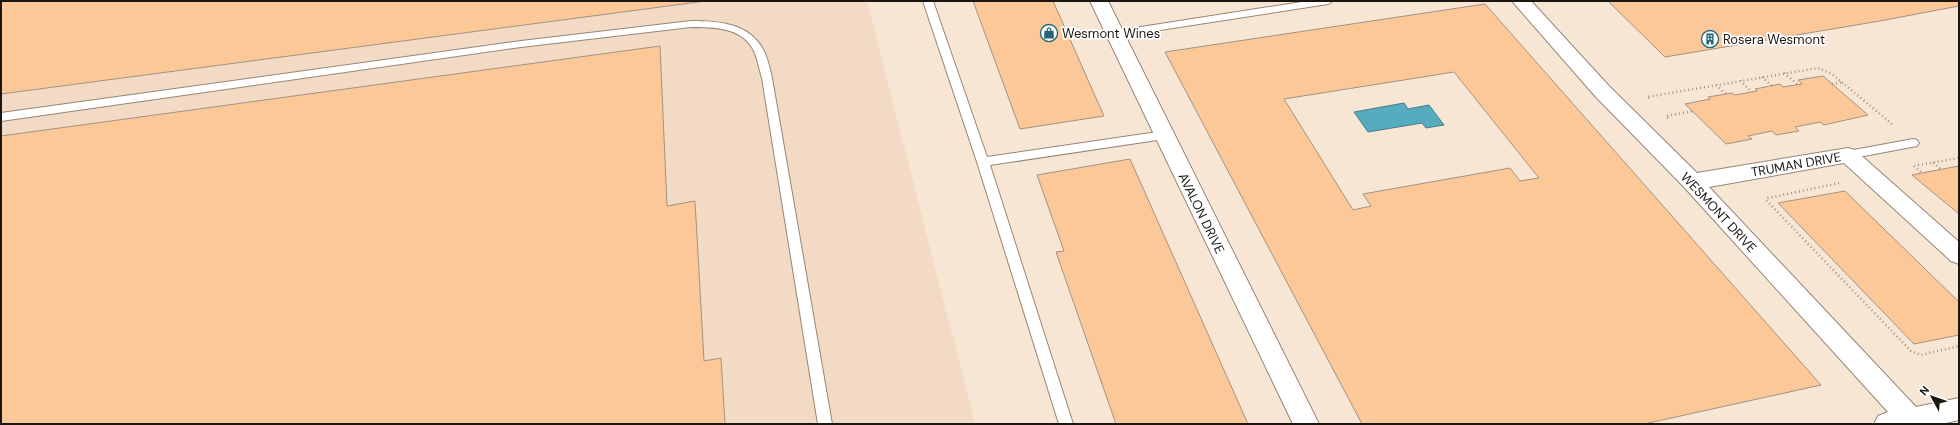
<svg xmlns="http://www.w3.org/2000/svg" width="1960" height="425" font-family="'DM Sans',sans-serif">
  <rect width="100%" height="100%" fill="#f8e6d5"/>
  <path fill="#f2dac4" d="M1 1H867L975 424H1Z"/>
  <path fill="#56abbe" stroke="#457e8a" d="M1404 103 1408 109 1429 105 1444 125 1426 128 1422 123 1368 132 1354 112Z"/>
  <path fill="#fcc898" stroke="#a39283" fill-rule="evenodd" d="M1 1H706L1 94Z
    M973 1H1053L1104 116 1020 129Z
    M1608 1H1959V6L1880 21 1665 57Z
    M1485 4 1821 385 1644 424H1362L1165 52ZM1454 72 1539 178 1520 181 1510 168 1363 194 1371 206 1353 210 1284 99Z
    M660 46 667 206 695 201 704 361 721 358 725 424H1V136Z
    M1823 76 1868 115 1824 125 1820 122 1795 127 1799 131 1776 135 1772 131 1748 136 1752 139 1726 144 1685 104 1710 99 1708 97 1732 93 1735 95 1757 91 1755 89 1780 84 1783 87 1802 84 1798 80Z
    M1130 159 1248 424H1116L1056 252 1064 251 1037 175Z
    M1959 166V214L1912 175 1922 173Z
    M1845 191 1959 302V335L1914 344 1778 203Z"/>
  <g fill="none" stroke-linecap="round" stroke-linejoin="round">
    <g stroke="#978677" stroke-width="2">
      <path id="service" d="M923 1H933L987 157 1164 131 1170 135 1164 139 990 165 1073 424H1059L977 162Z
        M1308 1H1333L1328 4 1115 37 1110 34 1115 31Z
        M691 21C719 21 750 23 764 51 768 60 770 69 772 78L832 424H818L762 78C759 69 758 60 754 51 742 27 714 27 691 27L521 47 1 121V113L521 41Z
        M1913 139 1917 140 1919 143 1917 146 1848 159 1842 155 1848 151Z"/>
    </g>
    <g stroke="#978677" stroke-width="2">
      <path id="minor" d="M1090 1H1108L1319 424H1293Z
        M1512 1H1531L1609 86 1697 173 1848 148 1855 150 1959 242V264L1951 261 1844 163 1709 187 1916 407 1959 398V420L1941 424H1874L1878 416 1888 412 1684 187 1595 96Z"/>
    </g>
    <path stroke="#9f9286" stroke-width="2.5" stroke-dasharray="1 3" stroke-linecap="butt" d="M1784 73 1797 84
      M1762 77 1772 86
      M1740 81 1752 92
      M1832 84 1842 82
      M1716 85 1726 94
      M1649 98 1647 97 1818 68 1832 74 1892 124
      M1668 118 1666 116 1693 111
      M1933 163 1941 169
      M1918 165 1959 158
      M1914 166 1922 173
      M1839 183 1768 198 1766 200 1911 351 1921 355 1959 346"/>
    <use href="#service" fill="#fff" fill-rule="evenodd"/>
    <use href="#minor" fill="#fff" fill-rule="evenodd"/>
  </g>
  <defs>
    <g id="shop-ring" transform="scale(0.9)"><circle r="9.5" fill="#fff" stroke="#206776" stroke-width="1.5"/><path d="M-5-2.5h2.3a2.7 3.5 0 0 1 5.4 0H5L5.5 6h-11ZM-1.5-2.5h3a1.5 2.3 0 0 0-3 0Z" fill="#206776"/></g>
    <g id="building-ring" transform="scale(0.9)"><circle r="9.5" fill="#fff" stroke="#206776" stroke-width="1.5"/><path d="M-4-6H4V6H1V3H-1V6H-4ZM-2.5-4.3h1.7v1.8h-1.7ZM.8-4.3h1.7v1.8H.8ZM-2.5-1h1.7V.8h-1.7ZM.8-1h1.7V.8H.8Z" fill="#206776"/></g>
  </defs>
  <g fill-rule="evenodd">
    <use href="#shop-ring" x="1049" y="33"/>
    <use href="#building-ring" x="1710" y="39"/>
  </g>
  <g text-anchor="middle" stroke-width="3.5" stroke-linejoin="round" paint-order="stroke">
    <g font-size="13" fill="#1c1610" stroke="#fff" text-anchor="start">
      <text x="1062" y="38">Wesmont Wines</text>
      <text x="1723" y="44">Rosera Wesmont</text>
    </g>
    <g font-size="13" fill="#1c1610" stroke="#fff">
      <text transform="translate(1796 164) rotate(-10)" y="5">TRUMAN DRIVE</text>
      <text transform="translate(1719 212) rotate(47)" y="5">WESMONT DRIVE</text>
      <text transform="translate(1202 213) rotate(64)" y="5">AVALON DRIVE</text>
    </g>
  </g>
  <rect width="1960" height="425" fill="none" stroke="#1c1610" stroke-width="4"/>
  <g transform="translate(1932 397) rotate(310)" stroke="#ffffff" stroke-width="3" paint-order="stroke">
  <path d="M0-3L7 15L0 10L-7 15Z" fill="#1c1610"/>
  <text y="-6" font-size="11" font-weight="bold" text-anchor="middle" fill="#1c1610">N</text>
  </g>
</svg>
